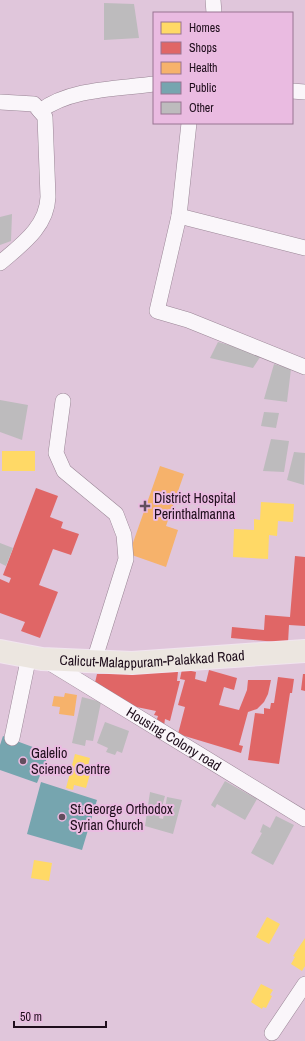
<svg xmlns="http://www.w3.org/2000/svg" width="305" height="1041" font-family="'Archivo Narrow',sans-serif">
  <rect width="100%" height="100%" fill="#e0c6db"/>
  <path fill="#ffd966" d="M2 451H35V471H2Z
    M261 502 294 504 293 522 278 521 277 536 269 535 268 559 233 557 234 529 254 530V519L260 520Z
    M75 754 90 758 86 773 90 774 86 788 74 785 73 790 66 788Z
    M34 860 52 863 49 881 31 878Z
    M267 917 280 924 269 944 256 937Z
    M305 938V966L302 971 291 964 295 957 293 956Z
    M261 984 273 990 270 995 272 996 266 1008 263 1007 262 1009 251 1002Z"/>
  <path fill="#e06666" d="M36 488 58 496 50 517 63 522 61 528 79 534 71 555 53 549 39 585 58 592 40 638 21 631 25 622 0 613V579L9 583 11 578 3 575Z
    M295 556 305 557V626L289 625 288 643 231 638 232 627 264 630 265 615 290 617Z
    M182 669 196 672 195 679 206 682 209 670 237 678 234 690 224 687 219 705 239 710 247 690 248 680H271L268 694 264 702 257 709 248 712 239 745 243 746 241 753 178 734 185 707 178 705 185 680 180 679Z
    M178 672 177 681H180L170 721 165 719 164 726 156 722 158 716 154 715 156 711 122 704 94 687 97 674Z
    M303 674H305V691L301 690Z
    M278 677 294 679 292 693H290L279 764 248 760 255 713 264 714V708L270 709 271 703H274Z"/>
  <path fill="#f6b26b" d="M160 466 184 474 166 526 178 530 166 567 129 554Z
    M65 693 77 695 74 716 59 714 60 707 52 706 54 696 64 697Z"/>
  <path fill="#76a5af" d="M3 736 49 753 37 783 0 770V745Z
    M41 782 97 800 82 850 27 834Z"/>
  <path fill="#bdbbbd" d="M104 3 134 4 139 38 104 40Z
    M12 214 11 241 0 245V217Z
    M218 342 262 354 253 368 210 358Z
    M274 364 291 369 287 402 264 399Z
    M0 400 28 405 22 440 0 432Z
    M264 412 279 413 276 428 261 426Z
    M271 439 289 441 284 472 263 471Z
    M294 452 305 453 304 485 287 480Z
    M0 543 13 548 6 566 0 563Z
    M82 697 101 702 93 741 86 740 85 746 72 743Z
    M105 722 129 731 122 753 117 751 115 755 106 752 108 748 97 743Z
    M225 781 257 799 245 820 217 804 215 808 211 805Z
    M150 792 165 796 159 818 163 819 167 797 182 800 173 834 145 826Z
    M276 816 294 825 273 865 251 853 262 833 260 832 263 824 270 828Z"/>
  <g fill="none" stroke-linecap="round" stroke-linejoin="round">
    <g stroke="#9a8696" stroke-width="16">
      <g id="minor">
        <path d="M213 0 214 13"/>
        <path d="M292 91 305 92"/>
        <path d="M0 102 34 104 45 117 48 197C47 227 21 245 0 263"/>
        <path d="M40 111C71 88 117 89 154 84"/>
        <path d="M179 216 189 123"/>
        <path d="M305 248 179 216 157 311 188 320 305 367"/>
        <path d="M63 401 56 453 64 471 116 514 124 535 126 559 94 661"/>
        <path id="s1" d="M45 660 305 819"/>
        <path d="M12 738 29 656"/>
        <path d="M272 1033 305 984"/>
      </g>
    </g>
    <g stroke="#f1e5ef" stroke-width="24">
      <g id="trunk">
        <path id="s2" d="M0 651 42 659 132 663 305 651"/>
      </g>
    </g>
    <use href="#minor" stroke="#faf6fa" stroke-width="15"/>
    <use href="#trunk" stroke="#ece6e0" stroke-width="22"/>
  </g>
  <g fill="#624e5e" stroke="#eabbe1" stroke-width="1.5">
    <path d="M143 500h4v4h4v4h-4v4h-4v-4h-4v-4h4z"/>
    <circle cx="23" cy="761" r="4"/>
    <circle cx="62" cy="817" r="4"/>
  </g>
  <g text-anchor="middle" stroke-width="4" stroke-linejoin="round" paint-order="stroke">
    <g font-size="14" fill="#1e0d1b" stroke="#eabbe1" text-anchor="start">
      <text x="154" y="503">District Hospital<tspan x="154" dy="16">Perinthalmanna</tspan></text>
      <text x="31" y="758">Galelio<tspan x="31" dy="16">Science Centre</tspan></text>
      <text x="70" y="814">St.George Orthodox<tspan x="70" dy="16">Syrian Church</tspan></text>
    </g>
    <g font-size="14" fill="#1e0d1b" stroke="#eabbe1">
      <text dy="5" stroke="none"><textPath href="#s2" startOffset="153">Calicut-Malappuram-Palakkad Road</textPath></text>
      <text dy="5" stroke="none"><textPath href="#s1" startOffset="151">Housing Colony road</textPath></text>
    </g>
  </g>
  <rect x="153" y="12" width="140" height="112" fill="#eabbe1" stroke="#987592"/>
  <rect x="161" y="22" width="20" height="12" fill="#ffd966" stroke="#987592"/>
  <text x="189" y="32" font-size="12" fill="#1e0d1b">Homes</text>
  <rect x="161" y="42" width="20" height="12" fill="#e06666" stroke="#987592"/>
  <text x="189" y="52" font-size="12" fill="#1e0d1b">Shops</text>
  <rect x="161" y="62" width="20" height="12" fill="#f6b26b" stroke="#987592"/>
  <text x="189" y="72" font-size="12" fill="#1e0d1b">Health</text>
  <rect x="161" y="82" width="20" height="12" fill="#76a5af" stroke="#987592"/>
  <text x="189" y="92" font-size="12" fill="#1e0d1b">Public</text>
  <rect x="161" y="102" width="20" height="12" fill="#bdbbbd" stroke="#987592"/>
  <text x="189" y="112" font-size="12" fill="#1e0d1b">Other</text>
  <path d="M14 1021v6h92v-6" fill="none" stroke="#1e0d1b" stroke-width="2"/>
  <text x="20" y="1021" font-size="12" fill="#1e0d1b" stroke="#eabbe1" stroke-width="3" paint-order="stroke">50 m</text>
</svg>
